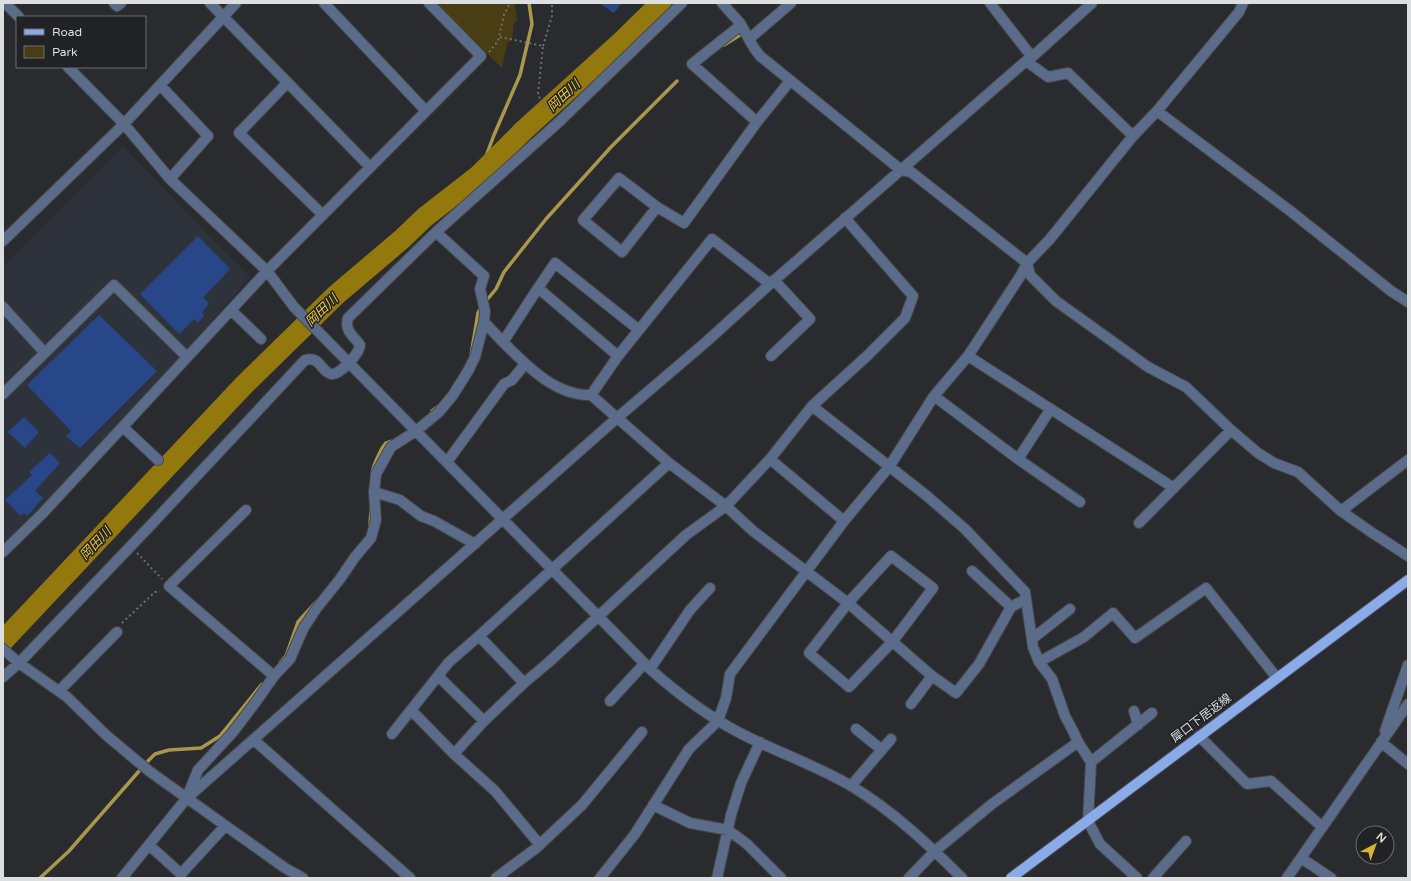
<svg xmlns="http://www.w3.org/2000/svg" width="1411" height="881" font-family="'Varela Round','Noto Sans JP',sans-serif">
  <rect width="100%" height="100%" fill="#2a2b2e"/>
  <path fill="#2e323b" d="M123 147 250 277 177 361 36 515 3 546V267Z"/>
  <path fill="#483d13" d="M440 3H515L517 20 514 23 512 39 507 44 502 68 440 7Z"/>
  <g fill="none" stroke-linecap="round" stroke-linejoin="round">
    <path stroke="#a8974c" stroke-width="3.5" d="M724 45 740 35
      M479 175 494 135 520 75 532 24 529 3
      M486 301 496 289 504 272 546 219 611 147 677 81
      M471 355 478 313 480 309
      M432 411 439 406
      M372 475C372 468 381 448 386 443 387 443 392 441 393 441
      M370 526 371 509
      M280 663 286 656 298 622 316 602
      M145 764 155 754 169 750 201 748 220 736 262 684
      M40 878 69 851 140 770"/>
    <path stroke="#92780d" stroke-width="21" d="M3 641 244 385 336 295 402 239 425 217 479 175 524 130 621 42 661 3"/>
  </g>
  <path fill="#284789" d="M599 3H622L614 13Z
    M198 236 230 269 203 298 209 303 202 313 204 316 198 323 194 319 179 334 140 294Z
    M99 315 157 371 80 448 66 436 71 431 27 385Z
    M24 417 39 432 25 448 8 432Z
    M50 453 60 463 35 491 43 498 27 516 24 513 21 516 5 500 32 475 29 472Z"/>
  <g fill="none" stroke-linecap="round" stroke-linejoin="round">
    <g stroke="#47484a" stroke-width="12">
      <path id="minor" d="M5 3 19 17
        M114 3 117 6 121 3
        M210 3 370 167
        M324 3 426 111
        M722 3 740 23 754 48 760 56 901 170 911 172 1027 263 1030 275 1056 301 1148 367 1186 387 1231 430
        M990 3 1032 57
        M741 25 692 64 757 122
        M749 39 791 3
        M1026 61 1048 77 1068 73 1133 136
        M68 67 124 124 170 179 267 271 294 307 650 669C677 693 706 715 738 732 776 752 816 765 853 787 894 812 929 845 962 878
        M287 83 239 133 323 215
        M160 85 208 136 170 179
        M1157 111 1289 210 1391 291 1408 302
        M657 207 622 252 583 220 619 178 657 207 684 223 757 122 790 81
        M3 241 124 124 236 3
        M770 284 712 239 618 356 591 395 669 463 726 506 753 531 848 603 932 676 956 693 979 664 1011 607 1026 599
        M538 288 503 342C526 365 555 396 591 395
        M3 307 44 352
        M231 310 261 339
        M484 322 503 342
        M618 356 538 288 555 263 639 330
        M771 356 810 319 774 280
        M968 356 1174 488
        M3 394 114 285 187 357
        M934 396 1018 459 1080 502
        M812 406 927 496 965 529 1025 592 1033 647 1039 662 1052 679 1065 716 1073 731 1078 742 1091 762 1088 821 1100 844 1137 878
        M123 427 158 460
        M770 459 844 521
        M1018 459 1050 410
        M447 462 504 384 512 380 525 364
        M374 492 400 500 421 516 434 521 475 544
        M246 510 169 586 274 676
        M1341 511 1408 460
        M1139 523 1231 430 1258 453 1274 463 1298 472 1341 511 1371 532 1408 556
        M3 552 42 514 267 271 481 56 429 3
        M891 556 933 588 893 641 849 687 809 653 848 603Z
        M972 571 1011 607
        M479 636 524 683
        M1032 639 1070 609
        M3 649 19 663 67 697 106 735 149 771 285 868 303 878
        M1039 662 1084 637 1113 613 1135 638 1206 588 1277 678
        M650 669 690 610 710 588
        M438 676 484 721
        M3 677 19 663 149 527 305 360C321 356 319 370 331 374 339 376 360 353 360 345 354 336 344 331 348 318L436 232 560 121 682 3
        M59 691 117 632
        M610 701 644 664
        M911 704 932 676
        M411 710 454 754 484 721 524 683 549 662 686 535 726 506 770 459 812 406 867 356 905 318 913 296 845 218
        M1134 711 1138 725
        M856 729 882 750
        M1385 731 1408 665
        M392 734 449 662 479 636 669 463
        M1199 736 1247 784 1271 781 1322 827
        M254 740 410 878
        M1381 742 1408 764
        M454 754 495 791 540 845
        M1091 762 1152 713
        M851 786 891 739
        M187 797 198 770 233 732 255 703 274 676 290 659 303 629 316 609 340 579 355 557 371 538 376 520 374 492 376 474 391 447 416 431 439 412 453 395 468 371 475 357 484 322 485 311 480 289 484 276 436 232
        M653 805 690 823 728 830 747 844 781 878
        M149 845 181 874 225 826
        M1301 858 1331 878
        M122 878 186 799 617 418 706 342 770 284 1026 61 1032 57 1092 3
        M496 878 535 849 582 805 642 732
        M600 878 635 834 689 749 718 721 726 698 730 674 844 521 889 467 934 396 968 356 1021 275 1027 263 1050 239 1133 136 1157 111 1239 12 1243 3
        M717 878 731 815 741 783 760 742
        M909 878 935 851 992 804 1078 742
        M1153 878 1186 841
        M1287 878 1408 704"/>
    </g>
    <g stroke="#47484a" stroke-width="12">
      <path id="major" d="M1011 878 1408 580"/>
    </g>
    <path stroke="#6e6f72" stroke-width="2" stroke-dasharray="2 3" stroke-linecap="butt" d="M500 37 543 46 538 94 540 99 553 113
      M543 46 552 16V3
      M489 52 498 41 504 15 510 3
      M137 553 162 579
      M122 623 155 592H160"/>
    <use href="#minor" stroke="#5b6b8a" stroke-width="10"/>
    <use href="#major" stroke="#8aaae9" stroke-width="10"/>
  </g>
  <g text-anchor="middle" stroke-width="3" stroke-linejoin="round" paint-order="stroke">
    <g font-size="12" fill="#dddee0" stroke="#202225">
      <text transform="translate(1201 718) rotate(-37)" y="4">犀口下居返線</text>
    </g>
    <g font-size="13" font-style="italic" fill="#eac749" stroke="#202225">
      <text transform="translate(563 95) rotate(-43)" y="5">岡田川</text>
      <text transform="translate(321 310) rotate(-44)" y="5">岡田川</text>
      <text transform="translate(95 543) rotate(-47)" y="5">岡田川</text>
    </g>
  </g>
  <rect width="1411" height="881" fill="none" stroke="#dddee0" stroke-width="8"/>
  <rect x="16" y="16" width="130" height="52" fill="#202225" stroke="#6c6d70"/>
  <rect x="24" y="29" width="20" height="6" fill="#8aaae9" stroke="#6c6d70"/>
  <text x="52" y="36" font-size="12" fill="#dddee0">Road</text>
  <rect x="24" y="46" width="20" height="12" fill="#483d13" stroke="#6c6d70"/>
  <text x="52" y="56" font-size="12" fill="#dddee0">Park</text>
  <g transform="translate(1375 845) rotate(41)"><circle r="19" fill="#202225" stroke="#6c6d70"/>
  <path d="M0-3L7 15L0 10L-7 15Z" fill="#d7b434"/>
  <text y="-6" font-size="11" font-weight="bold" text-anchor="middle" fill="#dddee0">N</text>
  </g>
</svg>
